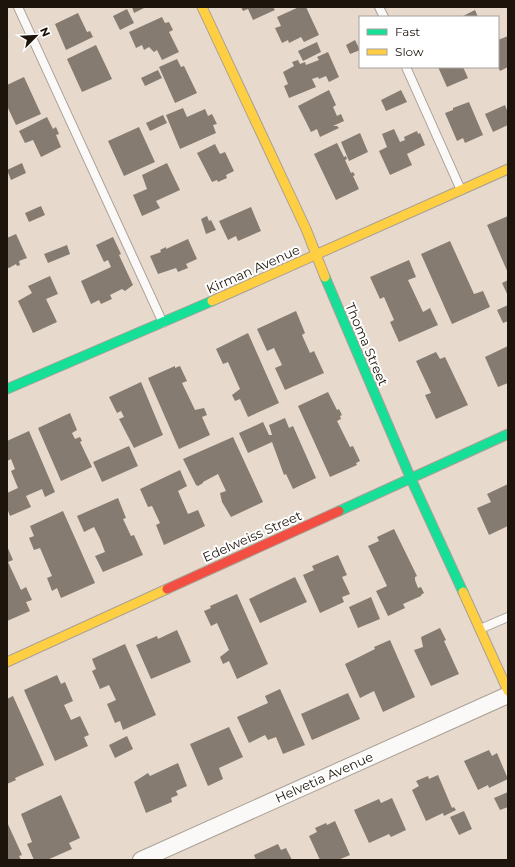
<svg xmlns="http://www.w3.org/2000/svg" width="515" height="867" font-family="Montserrat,sans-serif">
  <rect width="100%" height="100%" fill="#e7dacc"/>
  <path fill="#857b71" d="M132 7H146L134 13Z
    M241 7H273L275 10 253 20 248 9 243 11Z
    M299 7H306L319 35 304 42 301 37 289 43 288 40 282 43 275 28 281 26 277 17Z
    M127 9 134 23 120 30 113 16Z
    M475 10 478 17H461Z
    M78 13 87 32 90 31 93 37 66 50 55 24Z
    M162 17 165 23 169 22 173 30 169 32 179 52 162 60 157 50 154 52 149 47 144 50 142 45 136 48 129 32Z
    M508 36V67L500 71 498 67V40Z
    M355 40 360 50 350 54 346 45Z
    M317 42 321 52 303 61 298 51Z
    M96 45 112 79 82 92 67 59Z
    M328 52 339 77 329 82 326 76 319 79 318 77 312 79 316 87 289 98 284 86 288 84 283 72 294 66 292 62 298 60 300 64 305 62 306 65 319 60 317 57Z
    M177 59 181 67 184 66 197 93 175 103 159 67Z
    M438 67H463L468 78 447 87Z
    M158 70 162 78 145 86 141 78Z
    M24 77 41 114 16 125 7 106V85Z
    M329 90 336 105 333 107 337 116 341 114 344 121 333 126H337L339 128 320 137 317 129 311 132 298 106Z
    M401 90 407 102 386 111 381 100Z
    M469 102 483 135 465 143 463 138 457 141 445 113 453 110V108Z
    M505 105 508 113V125L493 132 485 114Z
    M183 108 187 117 205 109 208 116 212 114 217 124 213 125 216 133 180 149 166 115Z
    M163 115 167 123 150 131 146 123Z
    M47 117 53 129 56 127 59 134 56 135 61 147 41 157 33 140 25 143 19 131Z
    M139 127 155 162 124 176 108 141Z
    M394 129 400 142 405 140 404 137 417 131 418 134 420 133 425 145 407 154 412 165 390 175 379 151 387 147 382 134Z
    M360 133 368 152 349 161 341 142Z
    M337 143 344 157 346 156 347 159 345 160 351 173 353 172 355 175 353 176 359 189 336 200 314 154Z
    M215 144 220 154 225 152 234 171 226 175 227 178 218 182 217 180 212 182 197 153Z
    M22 163 26 173 11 180 7 170Z
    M167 163 180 190 156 201 160 208 142 216 133 195 147 189 142 175Z
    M41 206 45 215 29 222 25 213Z
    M251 207 261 231 238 241 236 236 228 240 219 221Z
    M207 216 209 221 211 220 216 230 206 234 201 219Z
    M508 216V273L487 225Z
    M16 234 27 258 19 261 20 265 17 266 16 264 9 268 7 267V238Z
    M113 237 121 254 119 255 133 285 125 291 122 289 110 295 112 299 101 304 99 300 91 304 81 281 111 267 108 260 104 262 96 245Z
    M188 239 197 259 186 264 188 268 178 272 176 268 158 274 150 256 161 252 160 250 166 247V249Z
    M450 241 474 294 483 291 490 307 452 324 421 254Z
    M67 245 70 254 48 263 44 254Z
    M409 260 416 277 408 280 423 312 430 308 438 325 399 342 390 322 394 320 384 297 380 299 370 277Z
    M50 276 58 294 46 299 57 322 33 333 18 301 32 293 28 286Z
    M508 280V296L502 283Z
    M508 305V321L503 323 497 310Z
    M296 311 305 333 302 335 310 353 314 351 324 373 285 390 275 368 282 365 274 348 267 351 257 329Z
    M248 333 279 403 248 417 240 399 235 401 232 395 240 389 228 362 223 364 216 349Z
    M508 346V383L498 387 485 357Z
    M436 352 440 359 445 357 468 405 436 419 425 395 431 393 416 361Z
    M175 366V368L180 366 187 381 182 383 195 410 204 408 207 415 202 417 210 435 179 449 148 378Z
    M141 382 163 435 134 448 119 419 124 417 121 411 117 413 109 397Z
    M328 392 337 410 339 409 342 415 340 416 341 419 337 421 350 447 353 446 360 461 356 463 357 465 330 477 298 406Z
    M70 413 77 430 72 433 75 439 80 437 82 441 80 442 92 467 61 481 38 428Z
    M285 418 289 428 293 426 316 478 293 489 286 474 284 475 272 442 248 453 239 433 263 422 269 435H272L269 425Z
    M29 431 55 492 45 497 42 489 26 496 31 507 10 516 7 508V493L18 488 11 471 15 469 11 459 7 461V441Z
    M233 437 263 502 231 517 222 502 220 493 226 491 218 474 203 482V483L198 486 196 485 183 459Z
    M129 446 138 466 102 482 93 462Z
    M180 470 187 486 178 491 188 514 198 510 205 526 164 545 156 525 160 523 152 506 148 507 140 489Z
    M508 484V526L489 535 477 508 491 502 487 494Z
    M118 498 126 518 123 519 131 536 134 535 143 555 103 572 95 556 105 552 100 539 94 527 84 532 77 516Z
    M63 511 95 583 61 598 57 588 52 591 47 578 52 576 40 548 34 550 29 538 34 536 30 526Z
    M394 529 417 576 415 577V580L418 588 421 587 424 593 421 595V596L403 604 405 608 388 616 376 591 387 586 368 546 379 541 377 537Z
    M7 546 13 560 8 562 21 590 26 587 32 600 26 602 30 611 7 621Z
    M338 555 347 575 342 577 350 594 342 597 344 602 320 613 303 575 314 570 312 566Z
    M295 577 307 602 260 623 249 599Z
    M237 594 268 664 237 679 229 661 223 664 220 657 229 650 217 623 211 626 204 611 211 608 210 606Z
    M371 597 380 619 358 628 349 607Z
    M440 628 446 640 444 641 459 674 431 686 414 650 423 647 421 637Z
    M177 630 191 662 151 679 136 645 157 636 158 639Z
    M390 640 415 697 383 712 374 691 360 698 345 664 375 649 374 647Z
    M125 644 156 715 123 730 120 721 115 723 107 704 116 700 109 685 100 689 92 671 96 669 92 659Z
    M57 675 61 684 65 682 73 701 64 705 71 720 80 716 89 735 84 737 88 746 55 761 24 690Z
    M280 689 305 745 283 754 276 737 268 740 265 735 249 743 237 717 268 703 265 696Z
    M348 693 360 719 312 740 301 714Z
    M13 696 44 765 15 778 16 780 7 784V699Z
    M229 727 243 757 219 768 223 779 208 786 190 744Z
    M127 736 133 749 115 758 109 745Z
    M489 750 492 756 497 753 508 779 489 788 488 785 478 790 464 761Z
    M178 763 187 786 176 791 178 795 171 798 172 802 146 813 134 782 148 773 150 776Z
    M438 775 452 808 454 807 456 810 444 816 443 813 426 821 412 790 419 786 416 781 428 776 429 779Z
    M508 792V807L500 810 494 798Z
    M61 795 80 838 69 843 72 849 47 860H34L27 844 32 842 21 814Z
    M392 798 406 830 391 837 389 834 369 843 354 810 379 799 381 803Z
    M464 811 472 829 459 835 450 817Z
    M335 821 350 855 338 860H320L309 836 317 832 315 828 326 823 327 825Z
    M7 822 22 855 19 856 21 860H7Z
    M278 844 281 850 286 848 292 860H256L254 855Z"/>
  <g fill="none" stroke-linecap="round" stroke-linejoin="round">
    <g stroke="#aaa096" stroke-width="10">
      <path id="lane" d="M18 7 163 323
        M379 7 384 17
        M406 67 461 190
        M480 629 508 617"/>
    </g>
    <g stroke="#aaa096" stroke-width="18">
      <path id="street" d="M141 860 508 695"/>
    </g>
    <g stroke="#aaa096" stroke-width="11">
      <path id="fast" d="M325 277 411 479 463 592
        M7 389 212 301
        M339 511 508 434"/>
    </g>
    <g stroke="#aaa096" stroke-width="11">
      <path id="slow" d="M202 7 306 229 325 277
        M212 301 508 169
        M463 592 508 691
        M7 662 167 589"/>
    </g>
    <g stroke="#aaa096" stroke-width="11">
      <path id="jam" d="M167 589 339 511"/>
    </g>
    <use href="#lane" stroke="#fbf9f7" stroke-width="8"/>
    <use href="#street" stroke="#fbf9f7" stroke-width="16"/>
    <use href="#fast" stroke="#16e098" stroke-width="9"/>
    <use href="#slow" stroke="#ffcf43" stroke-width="9"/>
    <use href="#jam" stroke="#f24e42" stroke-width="9"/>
  </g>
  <g text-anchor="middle" stroke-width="4" stroke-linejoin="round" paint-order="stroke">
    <g font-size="13" fill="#1d140b" stroke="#fff">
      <text transform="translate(253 269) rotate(-24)" y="5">Kirman Avenue</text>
      <text transform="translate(367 344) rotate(67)" y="5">Thoma Street</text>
      <text transform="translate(252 536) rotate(-24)" y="5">Edelweiss Street</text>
      <text transform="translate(324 777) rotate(-24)" y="5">Helvetia Avenue</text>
    </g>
  </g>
  <rect width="515" height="867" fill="none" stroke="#1d140b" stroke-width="16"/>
  <rect x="359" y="16" width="140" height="52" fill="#ffffff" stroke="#a5a19d"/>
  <rect x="367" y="29" width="20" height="6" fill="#16e098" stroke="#a5a19d"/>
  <text x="395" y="36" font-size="12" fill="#1d140b">Fast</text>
  <rect x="367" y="49" width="20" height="6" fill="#ffcf43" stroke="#a5a19d"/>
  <text x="395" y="56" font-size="12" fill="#1d140b">Slow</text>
  <g transform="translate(36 36) rotate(66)" stroke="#ffffff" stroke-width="3" paint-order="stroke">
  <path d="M0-3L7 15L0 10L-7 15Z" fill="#1d140b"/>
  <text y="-6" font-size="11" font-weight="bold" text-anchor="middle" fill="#1d140b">N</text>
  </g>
</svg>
